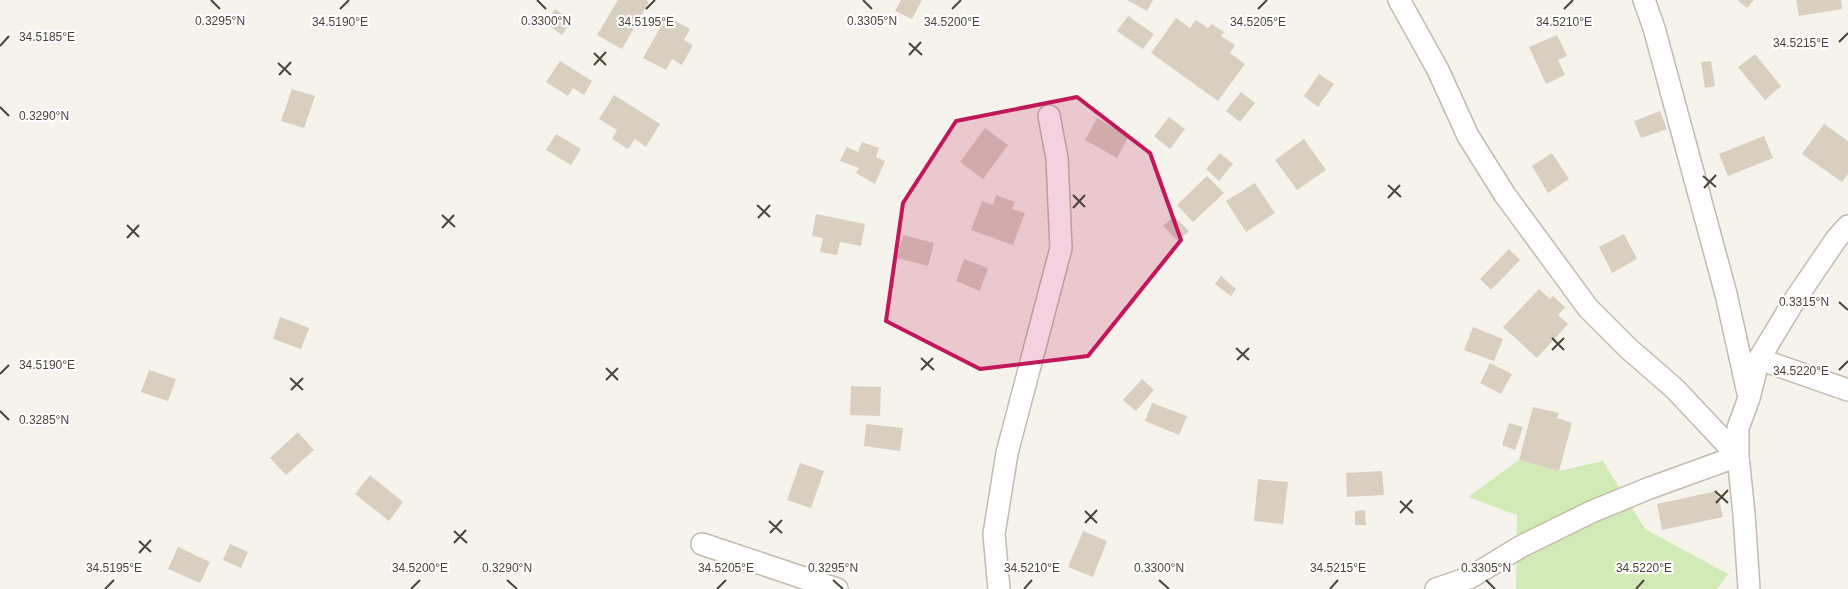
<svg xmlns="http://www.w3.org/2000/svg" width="1848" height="589" font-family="Arial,sans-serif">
  <rect width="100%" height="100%" fill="#f6f3ec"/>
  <path fill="#d2eab5" d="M1519 460 1559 471 1603 461 1645 529 1728 574 1717 589H1516L1517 515 1468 497Z"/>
  <path fill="#d8cfc1" d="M618 0H646L649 2 622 49 597 35Z
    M901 0H922L912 19 895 11Z
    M1127 0H1153L1147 11Z
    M1737 0H1754L1747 8Z
    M1796 0H1841L1842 9 1799 16Z
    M555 9 572 20 562 35 545 23Z
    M667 16 690 29 684 40 693 45 682 65 672 59 666 70 643 58Z
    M1128 16 1154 34 1143 49 1117 31Z
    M1176 18 1190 28 1196 20 1208 28 1212 24 1224 32 1221 36 1235 45 1230 53 1245 64 1218 101 1151 53Z
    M1557 35 1567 56 1558 60 1565 75 1546 84 1529 47Z
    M1755 54 1781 86 1765 100 1738 67Z
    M560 61 592 81 584 95 573 88 568 96 546 82Z
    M1711 61 1715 86 1705 88 1701 62Z
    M1319 74 1334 84 1318 107 1304 96Z
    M292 89 315 96 304 128 281 121Z
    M1241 92 1255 103 1240 122 1226 111Z
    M614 95 660 124 646 147 635 139 628 149 612 139 617 130 599 119Z
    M1660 111 1667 129 1641 138 1634 121Z
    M1169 117 1185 129 1170 149 1154 136Z
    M1097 118 1129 136 1117 158 1085 140Z
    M1824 124 1848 141V174L1842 182 1802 154Z
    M985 128 1008 145 983 179 960 162Z
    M556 134 581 149 571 165 546 150Z
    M1764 136 1773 158 1728 176 1719 154Z
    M1304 139 1326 170 1297 190 1275 160Z
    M862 142 879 148 876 157 885 161 875 184 856 173 859 168 840 161 847 147 858 152Z
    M1220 153 1233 164 1219 181 1206 169Z
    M1552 153 1569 179 1548 193 1532 166Z
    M1207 176 1224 193 1193 222 1177 205Z
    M1255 183 1275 213 1246 232 1226 201Z
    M996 195 1015 202 1012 209 1025 213 1013 245 971 230 982 201 993 205Z
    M816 214 865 224 861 246 840 242 837 255 820 252 823 238 812 236Z
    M1174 216 1189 231 1178 241 1163 226Z
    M1624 234 1637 259 1612 273 1599 247Z
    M903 235 934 243 928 266 897 258Z
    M1509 249 1520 260 1491 290 1480 279Z
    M964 259 988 268 980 291 956 281Z
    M1221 276 1236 289 1231 296 1215 284Z
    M1539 289 1550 299 1553 296 1565 307 1558 315 1568 324 1537 358 1503 327Z
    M280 317 309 328 301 349 273 339Z
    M1473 327 1503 339 1494 361 1464 350Z
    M1490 363 1512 374 1501 394 1480 383Z
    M149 370 176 379 168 401 141 392Z
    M1142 379 1154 390 1136 411 1123 400Z
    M851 386 881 387 880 416 850 415Z
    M1152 403 1187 416 1179 435 1145 421Z
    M1533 407 1559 413 1557 418 1572 423 1559 471 1519 460Z
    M1509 423 1523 427 1515 450 1502 445Z
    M866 424 903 428 900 451 864 446Z
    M298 432 314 450 286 475 270 458Z
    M800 463 824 471 811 508 787 500Z
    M1382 471 1384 495 1347 497 1346 473Z
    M370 475 403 502 389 521 355 494Z
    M1258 479 1288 482 1283 524 1254 521Z
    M1717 491 1723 517 1662 530 1657 504Z
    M1365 510 1366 525H1355V511Z
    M1083 531 1107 541 1093 577 1068 567Z
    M230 544 248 552 241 568 223 560Z
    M178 547 210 562 200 583 168 569Z"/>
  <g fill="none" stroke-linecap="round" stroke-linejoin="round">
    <g stroke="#c2bbae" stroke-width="24">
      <path id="minor" d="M1399 0 1438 70 1468 136 1505 195 1588 308 1628 348 1675 389 1738 456 1647 489 1591 512 1520 547 1471 577 1436 589
        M1644 0 1654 28 1726 294 1749 398
        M1759 359 1848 390
        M702 544 837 589
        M999 589 994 534 1007 453 1061 248 1057 158 1049 116
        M1749 589 1744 514 1738 456V428L1749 398 1759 359 1794 301 1837 238 1848 226"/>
    </g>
    <use href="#minor" stroke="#fff" stroke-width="21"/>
  </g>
  <path fill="#c2185b" fill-opacity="0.2" stroke="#c2185b" stroke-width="4" stroke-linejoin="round" d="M1077 97 1150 153 1181 240 1088 356 980 369 886 321 903 203 956 121Z"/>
  <path fill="none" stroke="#4b4439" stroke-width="2" d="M211 0 220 9M537 0 546 9M863 0 872 9M340 9 349 0M646 9 655 0M952 9 961 0M1258 9 1267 0M1564 9 1573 0M1839 42 1848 33M909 43 922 55M0 46 9 36M594 53 606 65M909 55 921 42M278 63 291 75M594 65 606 52M279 75 291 62M0 107 9 116M1703 176 1716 187M1388 185 1401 197M1704 188 1716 175M1073 195 1085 207M1388 198 1400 185M757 205 770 217M1073 208 1085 195M442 215 455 227M758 218 770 205M127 225 139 237M442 228 454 215M127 238 139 225M1839 302 1848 310M1552 338 1564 350M1236 348 1249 360M1552 350 1564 338M921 358 934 370M1237 360 1249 348M606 368 618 380M921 370 933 358M1839 370 1848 361M0 374 9 365M290 378 303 390M606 380 618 368M291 390 303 378M0 411 9 420M1715 491 1728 503M1400 501 1413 513M1716 503 1728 490M1085 511 1097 523M1400 513 1412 500M769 521 782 533M1085 523 1097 510M454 531 467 543M770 533 782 520M139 541 151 552M454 543 466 530M139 553 151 540M507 580 517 589M833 580 843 589M1159 580 1169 589M1486 580 1495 589M105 589 114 580M411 589 420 580M717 589 726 580M1024 589 1032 580M1330 589 1338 580M1636 589 1644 580"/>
  <g font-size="12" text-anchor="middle" fill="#4b4439" stroke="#fff" stroke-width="4.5" stroke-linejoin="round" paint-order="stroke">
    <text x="220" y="25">0.3295°N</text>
    <text x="546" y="25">0.3300°N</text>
    <text x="872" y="25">0.3305°N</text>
    <text x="952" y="26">34.5200°E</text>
    <text x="1258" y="26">34.5205°E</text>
    <text x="1564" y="26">34.5210°E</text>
    <text x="340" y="26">34.5190°E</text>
    <text x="646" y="26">34.5195°E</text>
    <text x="47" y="41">34.5185°E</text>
    <text x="1801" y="47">34.5215°E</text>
    <text x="44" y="120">0.3290°N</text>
    <text x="1804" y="306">0.3315°N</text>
    <text x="47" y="369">34.5190°E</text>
    <text x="1801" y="375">34.5220°E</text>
    <text x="44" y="424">0.3285°N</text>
    <text x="114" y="572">34.5195°E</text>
    <text x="420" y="572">34.5200°E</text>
    <text x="726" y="572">34.5205°E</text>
    <text x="1032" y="572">34.5210°E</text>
    <text x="1338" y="572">34.5215°E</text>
    <text x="1644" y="572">34.5220°E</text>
    <text x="507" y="572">0.3290°N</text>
    <text x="833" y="572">0.3295°N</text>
    <text x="1159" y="572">0.3300°N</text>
    <text x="1486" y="572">0.3305°N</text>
  </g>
</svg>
